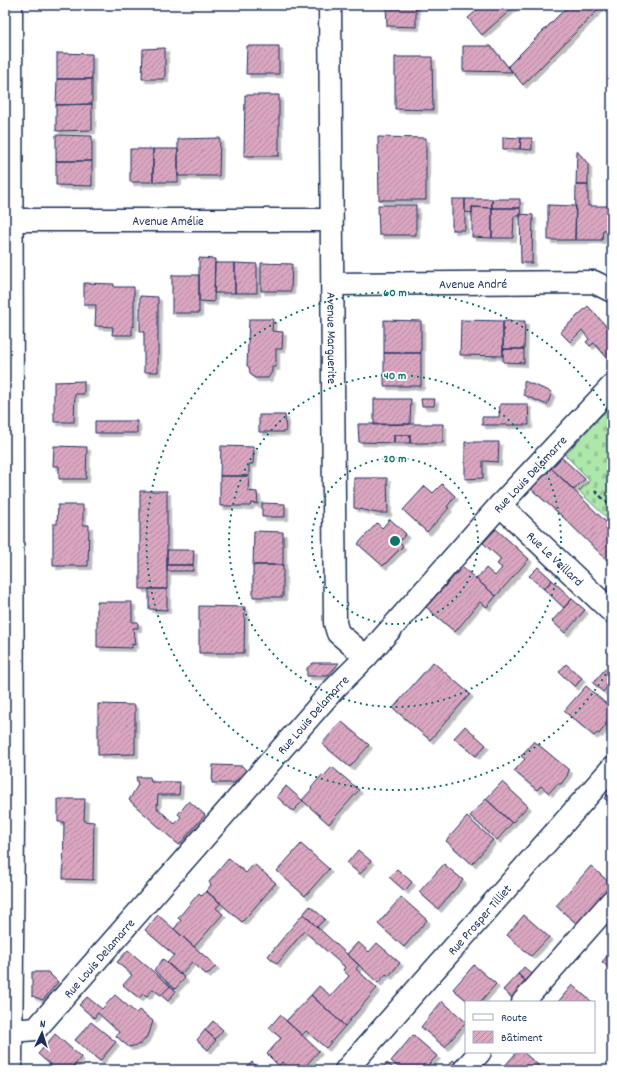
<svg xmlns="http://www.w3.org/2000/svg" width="617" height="1075" font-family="Dekko,sans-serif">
  <defs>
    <pattern id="cemetery-stones" width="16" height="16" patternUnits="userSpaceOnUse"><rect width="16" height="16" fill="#aee7aa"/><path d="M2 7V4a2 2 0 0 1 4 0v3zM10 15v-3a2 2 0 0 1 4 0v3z" fill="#95c695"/></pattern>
    <pattern id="building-hatch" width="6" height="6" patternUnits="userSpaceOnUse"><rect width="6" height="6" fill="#daa6c0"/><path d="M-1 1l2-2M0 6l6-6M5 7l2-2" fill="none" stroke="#b0889f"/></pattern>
    <filter id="shadow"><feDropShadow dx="3.5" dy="3.5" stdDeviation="0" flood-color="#0004"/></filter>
  </defs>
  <rect width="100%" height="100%" fill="#fff"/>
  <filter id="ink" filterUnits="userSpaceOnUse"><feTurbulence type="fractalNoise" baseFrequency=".025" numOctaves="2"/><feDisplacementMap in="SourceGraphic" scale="8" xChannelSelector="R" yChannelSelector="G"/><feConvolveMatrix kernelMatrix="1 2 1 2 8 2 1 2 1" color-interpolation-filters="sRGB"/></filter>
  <g filter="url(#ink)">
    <path fill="url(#cemetery-stones)" stroke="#648b84" d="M612 404V523L579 491 590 480 565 455Z"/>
    <path fill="url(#building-hatch)" stroke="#1b2f5e" filter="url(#shadow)" d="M386 5H416V27L387 26Z
      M483 5H516L482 35 468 18Z
      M569 5H603L523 85 508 66Z
      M247 46H279V74H246Z
      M463 46H491L512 72 463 71Z
      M165 48V79H142L143 49Z
      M57 53 92 54V79H57Z
      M395 57H432L433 110 395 109Z
      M57 79H92V104L56 105Z
      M245 95H279V156H244Z
      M92 104V130L56 131V105Z
      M56 135 92 136V161H56Z
      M378 137 426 138V200H379Z
      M503 137 521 138 520 149H503Z
      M220 138 219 176H178V139Z
      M521 138H532V150L520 149Z
      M130 149H153V182H130Z
      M153 149H178V182H153Z
      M577 151 588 164V185H576Z
      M56 161H92V186L56 185Z
      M576 185H588V206H612V230H603L602 240H575Z
      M452 199H465V230H452Z
      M465 199H492V208L472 207V213L465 212Z
      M492 199H520V208H492Z
      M378 205H416V235H379Z
      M548 205 576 206 575 240H548Z
      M472 207 492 208V238L472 237Z
      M492 208H520L521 216H514L513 238H492Z
      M520 214 533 215 532 263H521Z
      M199 258 215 259 214 302 199 301Z
      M215 263H235V293H214Z
      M235 263 257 264V293H235Z
      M261 263 292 264 291 291H261Z
      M172 275H199V313H172Z
      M84 283 114 284V287H134V327L132 326V335H112L113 327 95 326 96 305H84Z
      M140 296 158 297V372H144V331H140Z
      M588 306 612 333V356L608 359 594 343 590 346 586 342 589 339 582 330 570 342 560 332Z
      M249 319H273L272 331 283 332 282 349H276V367H272V372L268 378H254L250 373 249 367 247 366Z
      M384 320 421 321V353H384Z
      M461 320 503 321V356L460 355Z
      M503 321H525L524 349H503Z
      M503 349H524V363L503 362Z
      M384 353H421V386H384Z
      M84 381V394H75L74 422H54V382Z
      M524 381 552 392 547 405 524 395Z
      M374 399H411L410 424 374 425Z
      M421 399H435L434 406H422Z
      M500 404H528L529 425H482V417H499Z
      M259 415H285L286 432H259Z
      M95 421H137V433H95Z
      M358 424H443V443H410V435H394V443L359 442Z
      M394 435H410V443H394Z
      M465 442H499L498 462 483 461V478L465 479Z
      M54 446 87 447 86 479H59V466H53Z
      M221 446 254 447 253 464H249V476H220Z
      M561 457 585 479 574 490 551 468Z
      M551 468 612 528V558L609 562 561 515 531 489Z
      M220 476H249L248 491 257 492 258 504 251 503 250 506H220Z
      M354 478H387L388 513H377L354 508Z
      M442 484 455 496 447 507 449 508 427 532 403 510 425 486 433 493Z
      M140 491H167V589H140Z
      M262 503 285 504V517H262Z
      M58 505H83V525H89L88 566H53V524H57Z
      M390 519 406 534 399 542 403 546 383 566 358 544 377 523 382 528Z
      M496 529 529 559 496 596 476 579 486 568 495 576 502 568 497 564 501 559 483 543Z
      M254 531 283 532V565H253Z
      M167 550H194L193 565H167Z
      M167 565H193V571H167Z
      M253 565H283V597H253Z
      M462 567 496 596 487 607 480 602 455 632 426 607Z
      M538 567 552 580 544 589 529 576Z
      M552 580 572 599 564 608 544 589Z
      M612 583V597L605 590Z
      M149 589H167V610L149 609Z
      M572 599 585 610 565 633 552 621Z
      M97 602H132V622H138V628H133L135 645 132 644V648L97 647Z
      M199 606 245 607 244 653H199Z
      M612 661V693L606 688 603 692 593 683Z
      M433 662 470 694 430 740 393 708Z
      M313 663H339L328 676H307V668Z
      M566 664 582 678 575 687 559 672Z
      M586 686 612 709V716L605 724 606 725 599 734 597 733 594 736 564 711Z
      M98 704 135 705V754L98 755Z
      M341 721 369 745 350 767 322 744Z
      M465 726 486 745 476 756 454 738Z
      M534 741 569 770 567 776 561 784H557L549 793 541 786 537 790 514 771 525 759 521 756Z
      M213 765 242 766 246 770 234 783H212Z
      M332 767 359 790 329 824 302 800 312 789 311 788 322 775 324 776Z
      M136 777H150L151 782H180L179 795H158L157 808 175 824 181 817 178 814 189 801 205 815 179 845 129 800 138 785Z
      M502 782 528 806 512 823 486 799Z
      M286 786 303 801 293 811 277 797Z
      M611 791 612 793V805L604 798Z
      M58 799H85L84 821 94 822 93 880 63 879 64 822H58Z
      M486 799 512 823 497 840 470 816Z
      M467 817 493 840 472 864 446 841Z
      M301 844 329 869 305 896 277 871Z
      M358 850 371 861 360 874 347 863Z
      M229 858 246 873 254 864 276 883 242 922 206 891 211 885 209 882Z
      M444 864 463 880 438 909 419 892Z
      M591 866 612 885V894L582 928 556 906Z
      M397 869 412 882 405 891 389 877Z
      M206 891 221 903 216 908 223 914 194 947 174 929 181 920 178 918 199 893 202 896Z
      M401 897 427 920 404 947 378 924Z
      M310 906 325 919 317 927 303 914Z
      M303 914 359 965 356 969 377 988 345 1026 311 995 319 986 331 996 349 976 343 970 345 967 304 931 277 964 268 956Z
      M158 915 216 966 207 975 192 962 180 975 167 963 174 955 145 930Z
      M524 915 549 937 531 956 507 935Z
      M358 942 369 952 377 943 400 963 389 976 386 974 378 983 347 954Z
      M128 950 170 986 161 995 153 989 147 996 143 994 139 998 123 985 132 975 117 962Z
      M612 950V970L602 962Z
      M163 959 185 978 175 989 154 970Z
      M474 965 496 984 480 1002H469L453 989Z
      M524 967 538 979 531 986 518 974Z
      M32 972H48L58 982 43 1000 32 996Z
      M518 974 531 986 517 1002 503 990Z
      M572 985 592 1002H558Z
      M170 986 176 991 168 1001 161 995Z
      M115 995 136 1013 139 1010 153 1021 149 1034 141 1044 129 1047 116 1036 119 1032 98 1013 94 1018 79 1005 87 997 102 1009Z
      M311 995 345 1026 326 1048 306 1031 302 1035 286 1021Z
      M442 1001 466 1022 445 1047 421 1027Z
      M280 1015 319 1051 302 1070H291L282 1062 279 1066 267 1054 281 1038 269 1028Z
      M213 1021 223 1030 215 1039 205 1030Z
      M91 1022 116 1042 100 1061 75 1040Z
      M205 1030 216 1040 208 1050 197 1040Z
      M55 1034 81 1057 71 1070H57L38 1054Z
      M413 1035 437 1056 423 1070H402L391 1061Z
      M517 1052H523L544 1070H501Z
      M453 1060 461 1067 458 1070H445Z
      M252 1062 260 1070H245Z
      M387 1063 396 1070H381Z"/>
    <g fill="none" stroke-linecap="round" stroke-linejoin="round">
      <g stroke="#1b2f5e" stroke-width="25">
        <g id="minor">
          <path d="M11 5 13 822 11 1070"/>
          <path id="s1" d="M330 5 335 623 338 633 366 657"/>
          <path id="s2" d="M5 220H331"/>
          <path id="s3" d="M333 284 594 282 612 291"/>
          <path id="s4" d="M500 505 612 612"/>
          <path d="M523 1002 612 901"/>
          <path id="s5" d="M11 1031 36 1029 334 689 366 657 500 505 612 386"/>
          <path id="s6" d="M346 1070 612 768"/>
          <path d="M464 1070 480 1052"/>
        </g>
      </g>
      <path stroke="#1b2f5e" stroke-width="2.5" stroke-dasharray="4 3" stroke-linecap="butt" d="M595 491 612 507"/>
      <use href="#minor" stroke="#fff" stroke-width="22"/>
    </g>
  </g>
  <g fill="none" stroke="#0f766e" stroke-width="2" stroke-dasharray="2 4">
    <circle cx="395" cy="541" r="83"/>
    <circle cx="395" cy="541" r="166"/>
    <path d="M612 664A249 249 0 1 1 612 418"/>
  </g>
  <g text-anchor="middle" stroke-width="3.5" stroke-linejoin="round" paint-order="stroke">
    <g font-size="13" fill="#1b2f5e" stroke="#fff">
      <text dy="5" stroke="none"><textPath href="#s2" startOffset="163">Avenue Amélie</textPath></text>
      <text dy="5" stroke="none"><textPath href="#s3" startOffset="140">Avenue André</textPath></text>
      <text dy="5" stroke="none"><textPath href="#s1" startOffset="333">Avenue Marguerite</textPath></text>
      <text dy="5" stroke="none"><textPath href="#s5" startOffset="768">Rue Louis Delamarre</textPath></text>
      <text dy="5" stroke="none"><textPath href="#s4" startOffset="77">Rue Le Veillard</textPath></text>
      <text dy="5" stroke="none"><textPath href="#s5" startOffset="444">Rue Louis Delamarre</textPath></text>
      <text dy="5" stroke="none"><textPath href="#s6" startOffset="201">Rue Prosper Tilliet</textPath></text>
      <text dy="5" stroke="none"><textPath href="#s5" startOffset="120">Rue Louis Delamarre</textPath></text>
    </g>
  </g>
  <circle cx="395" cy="541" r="6" fill="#0f766e" stroke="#fff" stroke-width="2"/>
  <g font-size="12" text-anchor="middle" font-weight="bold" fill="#0f766e" stroke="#fff" stroke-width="3.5" stroke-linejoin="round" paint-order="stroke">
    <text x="395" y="296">60 m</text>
    <text x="395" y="379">40 m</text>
    <text x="395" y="462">20 m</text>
  </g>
  <rect width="617" height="1075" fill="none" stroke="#fff" stroke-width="20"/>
  <rect x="10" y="10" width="597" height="1055" fill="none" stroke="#1b2f5e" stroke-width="1.5" filter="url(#ink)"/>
  <rect x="465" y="1001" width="130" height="52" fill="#ffffff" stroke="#a4acbf"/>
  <rect x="473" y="1014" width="20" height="6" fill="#ffffff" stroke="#a4acbf"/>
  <text x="501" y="1021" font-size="12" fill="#1b2f5e">Route</text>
  <rect x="473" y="1031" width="20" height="12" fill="url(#building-hatch)" stroke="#a4acbf"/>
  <text x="501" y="1041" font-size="12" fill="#1b2f5e">Bâtiment</text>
  <g transform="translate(42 1033) rotate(4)" stroke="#ffffff" stroke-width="3" paint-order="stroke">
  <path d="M0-3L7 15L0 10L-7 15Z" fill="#1b2f5e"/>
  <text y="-6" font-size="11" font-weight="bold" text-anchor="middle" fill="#1b2f5e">N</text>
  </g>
</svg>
